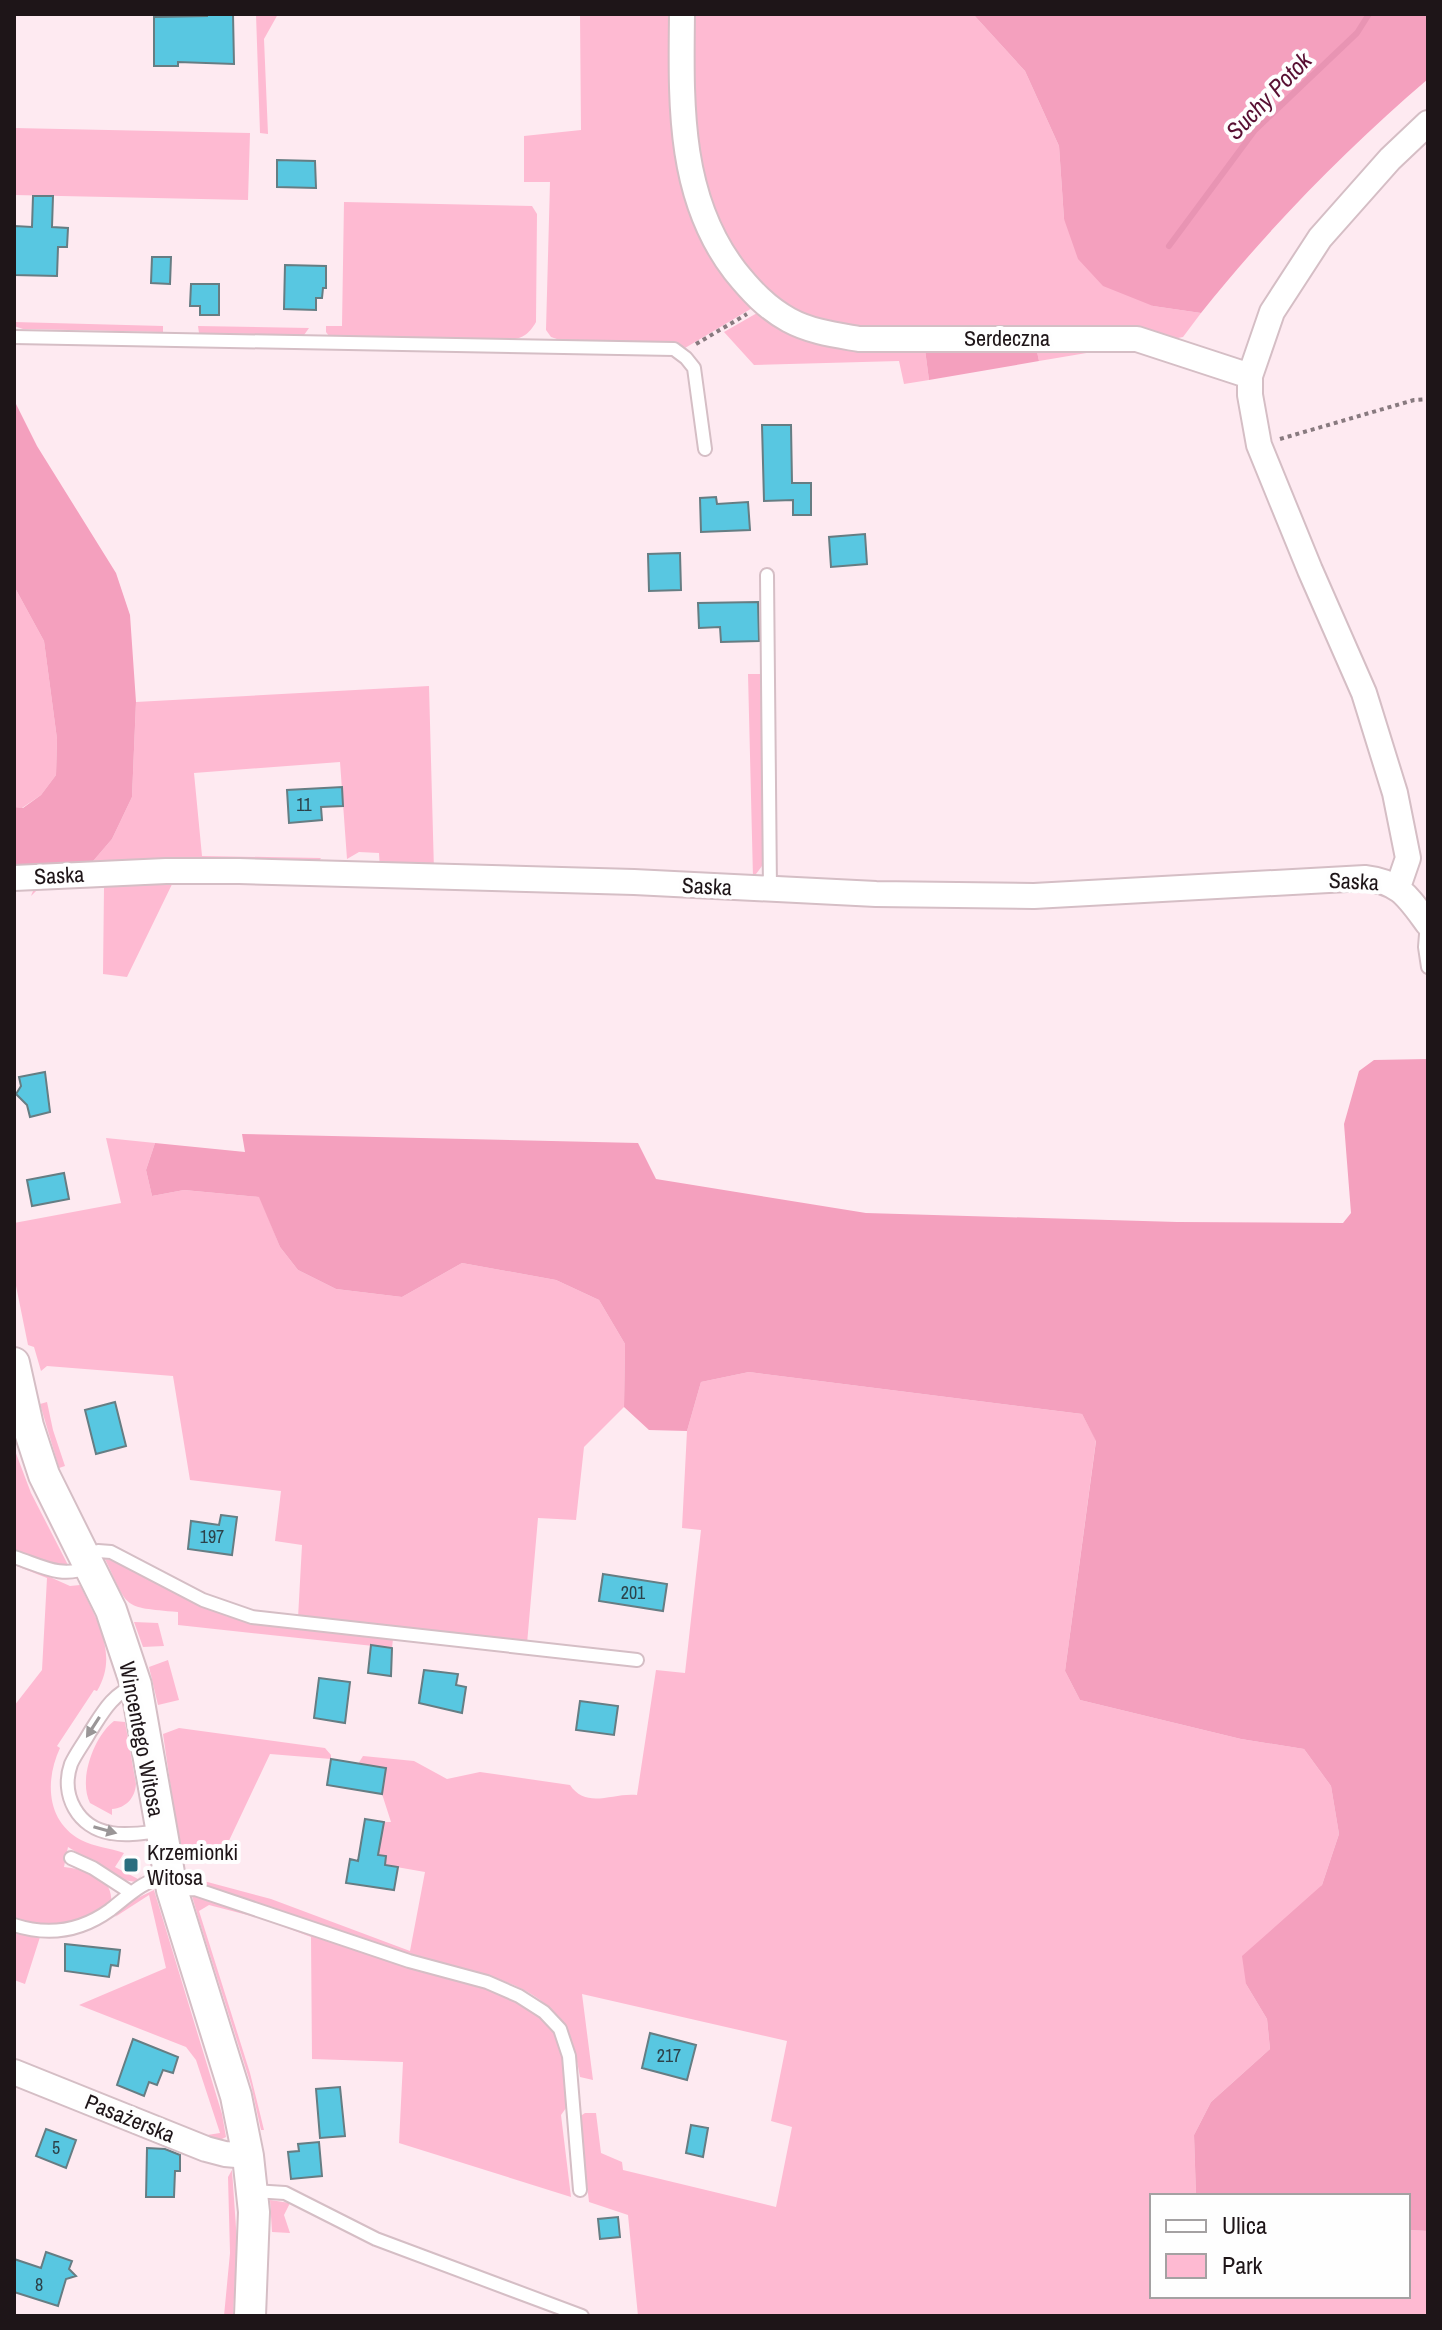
<svg xmlns="http://www.w3.org/2000/svg" width="1442" height="2330" font-family="'Archivo Narrow',sans-serif">
  <rect width="100%" height="100%" fill="#feeaf1"/>
  <path fill="#febad2" d="M256 14H278L264 39 268 134 260 133Z
    M580 14H677L681 156 759 304 685 348 669 342 560 340 551 337 546 330 550 182H524V136L581 130Z
    M688 14H973L1025 71 1059 146 1064 219 1153 306 1201 313 1183 337 1173 339 859 333 794 317 732 261 694 156Z
    M14 128 250 133 248 200 14 195Z
    M344 202 532 206 537 214 536 322C528 336 521 339 506 340L329 336 326 332V326H342Z
    M764 309 924 342 929 380 904 384 899 361 754 365 724 332Z
    M14 322 163 326V332L23 329 14 326Z
    M198 326 309 328 304 335 199 333Z
    M1035 342 1134 345 1039 361Z
    M14 586 44 641 57 739 56 775 41 795 22 808 14 807Z
    M748 674H762V866L753 878Z
    M429 686 434 871 380 870 379 853 359 852 347 859 340 762 194 773 202 856 321 858 316 865 88 867 112 839 132 797 136 702Z
    M176 876 127 977 103 974 104 888 38 889 31 896 35 886Z
    M106 1138 155 1143 146 1170 152 1196 184 1190 260 1197 280 1247 298 1270 336 1289 402 1297 462 1263 556 1280 599 1300 625 1344 624 1407 584 1447 576 1520 538 1518 527 1644 298 1618 302 1545 275 1541 281 1491 190 1480 173 1376 47 1366 41 1371 34 1347 28 1345 14 1276V1223L121 1203Z
    M749 1372 1082 1414 1096 1440 1065 1671 1080 1700 1241 1739 1304 1749 1331 1786 1339 1834 1322 1885 1246 1984 1267 2019 1270 2049 1211 2102 1194 2135 1196 2196H1152V2296H1408V2230L1428 2231V2316H638L628 2215 589 2202 579 2117 585 2113H596L601 2153 622 2162 623 2170 776 2207 792 2127 771 2121 787 2041 582 1994 593 2080 580 2077C576 2055 572 2032 556 2014 520 1975 459 1970 410 1956 361 1942 314 1921 265 1905 240 1898 206 1893 185 1876L271 1899 410 1951 425 1872 385 1865 386 1856 378 1855 384 1822H391L382 1794 386 1769 358 1764 363 1756 414 1761 447 1779 480 1772 570 1785C587 1810 613 1792 637 1795L656 1670 685 1673 701 1530 682 1528 687 1431 701 1382Z
    M47 1402 53 1430 65 1466 59 1468 40 1404Z
    M14 1448 31 1493 68 1565H57L14 1550Z
    M105 1559 119 1562 201 1604 226 1616 250 1621 527 1651 526 1655 393 1639 392 1648 178 1625V1612C121 1607 129 1609 105 1559Z
    M14 1561 70 1586 80 1585C97 1620 119 1655 97 1691L94 1690 57 1746 60 1748C45 1780 46 1821 81 1840 94 1847 110 1848 124 1853L115 1867 138 1879 145 1871 136 1882 123 1880 68 1847 64 1867C84 1869 114 1877 111 1902 71 1928 60 1927 14 1921V1706L42 1670 47 1578 14 1565Z
    M134 1622 158 1623 164 1646 143 1647Z
    M168 1660 179 1700 158 1705 149 1667Z
    M114 1721 125 1722 136 1784C135 1798 126 1808 112 1809V1815L90 1803C78 1780 94 1736 114 1721Z
    M179 1728 325 1748 331 1755V1759L270 1754 218 1864 180 1851 163 1734Z
    M154 1890 222 2114 226 2137 218 2141 195 2137 220 2133 196 2060 186 2047 79 2005 166 1968 149 1895 115 1917 125 1904Z
    M198 1895 464 1980C491 1990 542 2005 555 2033 565 2055 564 2084 566 2108L561 2115 571 2197 399 2143 403 2062 312 2059 311 1937 266 1920 209 1905 199 1911 250 2073 264 2130H261L251 2085 199 1920 192 1896Z
    M14 1930 40 1937 25 1984 14 1980Z
    M232 2170 237 2242 233 2316H224L230 2253 228 2177Z
    M270 2200 290 2203 284 2215 290 2233 272 2232Z"/>
  <path fill="#f4a0be" d="M973 14H1428V79C1345 150 1269 228 1201 313L1153 306 1103 286 1078 259 1064 219 1059 146 1025 71Z
    M924 342H1035L1039 361 929 380Z
    M14 400 37 446 116 573 130 615 136 702 132 797 112 839 88 867 14 872V807L23 808 41 795 56 775 57 739 44 641 14 586Z
    M1428 1059V2231L1408 2230V2196H1196L1194 2135 1211 2102 1270 2049 1267 2019 1246 1984 1242 1956 1322 1885 1339 1834 1331 1786 1304 1749 1241 1739 1080 1700 1065 1671 1096 1441 1082 1414 749 1372 701 1382 687 1431 649 1430 624 1407 625 1344 599 1300 556 1280 462 1263 402 1297 336 1289 298 1270 280 1247 259 1197 184 1190 152 1196 146 1170 155 1143 245 1152 242 1134 638 1143 656 1179 866 1213 1177 1222 1343 1223 1351 1213 1344 1124 1359 1071 1374 1060Z"/>
  <g fill="none" stroke-linecap="round" stroke-linejoin="round">
    <path stroke="#e894b3" stroke-width="6" d="M1169 246 1255 130 1357 33 1369 14"/>
  </g>
  <path fill="#58c7e1" stroke="#667d83" stroke-width="2" d="M207 14H233L234 64 178 62V66H154V17L207 16Z
    M277 160 315 161 316 188 277 187Z
    M33 196H53L52 227 68 228 67 247H58L57 276 14 275 15 226 32 227Z
    M152 257H171L170 284 151 283Z
    M285 265 326 266V288H323L322 298H316V310L284 309Z
    M191 284H219V315H200V306H190Z
    M762 425H791L792 483H811V515H793V500L764 501Z
    M716 497 717 504 748 502 750 530 701 532 700 498Z
    M865 534 867 564 831 567 829 537Z
    M680 553 681 590 649 591 648 554Z
    M758 602 759 641 721 642 720 627 699 628 698 603Z
    M342 787 343 806 321 807 322 820 289 823 287 790Z
    M45 1072 50 1112 30 1117 27 1105 16 1094 21 1086 19 1077Z
    M64 1173 69 1199 32 1206 27 1180Z
    M115 1402 126 1446 96 1454 85 1410Z
    M221 1515 237 1517 232 1555 188 1549 191 1521 219 1525Z
    M603 1574 667 1584 663 1611 599 1601Z
    M371 1645 392 1648 391 1676 368 1673Z
    M424 1670 458 1674 456 1685 466 1687 462 1713 419 1703Z
    M319 1678 350 1682 345 1723 314 1718Z
    M580 1701 618 1706 614 1735 576 1730Z
    M331 1759 386 1768 382 1794 327 1785Z
    M365 1819 384 1822 378 1855 386 1856 385 1865 398 1867 394 1890 346 1883 350 1859 358 1861Z
    M65 1944 120 1950 118 1966 111 1965 109 1977 65 1971Z
    M650 2033 696 2045 687 2080 642 2068Z
    M133 2039 178 2057 173 2073 163 2070 157 2085 149 2082 144 2096 117 2085Z
    M340 2087 345 2136 320 2138 316 2089Z
    M691 2125 708 2128 703 2157 686 2153Z
    M46 2129 76 2140 66 2168 36 2156Z
    M319 2142 322 2176 291 2179 288 2152 299 2151 298 2144Z
    M147 2148 165 2149 180 2155V2171H175L174 2197H146Z
    M618 2217 620 2237 600 2239 598 2219Z
    M46 2252 72 2261 69 2269 76 2276 66 2279 58 2306 14 2292V2259L41 2268Z"/>
  <g fill="none" stroke-linecap="round" stroke-linejoin="round">
    <g stroke="#d5bec5" stroke-width="16">
      <path id="service" d="M14 337 674 349 686 358 694 368 705 449
        M767 575 770 889
        M1427 922 1425 947 1428 967
        M14 1557C42 1566 61 1579 89 1567
        M84 1557 98 1551 111 1552 203 1600 252 1617 637 1660
        M136 1685C112 1694 103 1712 90 1732 84 1743 76 1753 71 1764 60 1795 78 1828 111 1833 127 1836 144 1833 160 1831
        M71 1858 93 1868 130 1892
        M172 1890 195 1889 409 1961 487 1982 519 1996 544 2012 560 2029 569 2056 580 2190
        M14 1925C48 1936 81 1931 110 1910 129 1895 144 1880 169 1875
        M253 2191 285 2193 376 2239 582 2316"/>
    </g>
    <g stroke="#d5bec5" stroke-width="28">
      <path id="minor" d="M682 14C681 103 678 197 735 271 751 291 767 308 789 320 811 332 836 335 859 339H1137L1250 376
        M14 878 166 871H239L634 882 876 894 1034 896 1365 878C1400 882 1408 897 1428 924
        M1398 887 1408 858 1395 793 1364 693 1310 570 1259 445 1250 395V376L1272 312 1320 238 1390 159 1428 123
        M14 2072 206 2149 225 2154 248 2156"/>
    </g>
    <g stroke="#d5bec5" stroke-width="34">
      <path id="tertiary" d="M14 1363 28 1426 44 1475 111 1610 136 1685 172 1890 236 2096 248 2156 254 2212 250 2316"/>
    </g>
    <path stroke="#887a7f" stroke-width="4" stroke-dasharray="4 4" stroke-linecap="butt" d="M696 344 747 314
      M1280 439 1414 400 1428 399"/>
    <use href="#service" stroke="#fff" stroke-width="12"/>
    <use href="#minor" stroke="#fff" stroke-width="24"/>
    <use href="#tertiary" stroke="#fff" stroke-width="30"/>
  </g>
  <defs><path id="oneway-solid" d="M-6-.8H1V-3.2L6.5 0L1 3.2V.8H-6Z" transform="scale(2)"/></defs>
  <g fill="#9a9697">
    <use href="#oneway-solid" transform="translate(93 1727) rotate(123)"/>
    <use href="#oneway-solid" transform="translate(105 1830) rotate(16)"/>
  </g>
  <rect fill="#2b6f7f" stroke="#fefefe" stroke-width="3" x="123" y="1857" width="16" height="16" rx="4"/>
  <g text-anchor="middle" stroke-width="8" stroke-linejoin="round" paint-order="stroke">
    <g font-size="18" fill="#2c424a">
      <text x="304" y="811">11</text>
      <text x="212" y="1543">197</text>
      <text x="633" y="1599">201</text>
      <text x="669" y="2062">217</text>
      <text x="56" y="2154">5</text>
      <text x="39" y="2291">8</text>
    </g>
    <g font-size="22" fill="#1e1518" stroke="#fefefe">
      <text x="1007" y="346">Serdeczna</text>
      <text transform="translate(59 875) rotate(-3)" y="8">Saska</text>
      <text transform="translate(1354 881) rotate(3)" y="8">Saska</text>
      <text transform="translate(707 886) rotate(3)" y="8">Saska</text>
      <text transform="translate(142 1739) rotate(79)" y="8">Wincentego Witosa</text>
      <text transform="translate(130 2118) rotate(22)" y="8">Pasażerska</text>
    </g>
    <g font-size="22" fill="#1e1518" stroke="#fefefe" text-anchor="start">
      <text x="147" y="1860">Krzemionki<tspan x="147" dy="25">Witosa</tspan></text>
    </g>
    <g font-size="24" font-style="italic" fill="#580f32" stroke="#fefefe">
      <text transform="translate(1269 96) rotate(-46)" y="8">Suchy Potok</text>
    </g>
  </g>
  <rect width="1442" height="2330" fill="none" stroke="#1e1518" stroke-width="32"/>
  <rect x="1150" y="2194" width="260" height="104" fill="#fefefe" stroke="#a4a1a2" stroke-width="2"/>
  <rect x="1166" y="2220" width="40" height="12" fill="#ffffff" stroke="#a4a1a2" stroke-width="2"/>
  <text x="1222" y="2234" font-size="24" fill="#1e1518">Ulica</text>
  <rect x="1166" y="2254" width="40" height="24" fill="#febad2" stroke="#a4a1a2" stroke-width="2"/>
  <text x="1222" y="2274" font-size="24" fill="#1e1518">Park</text>
</svg>
